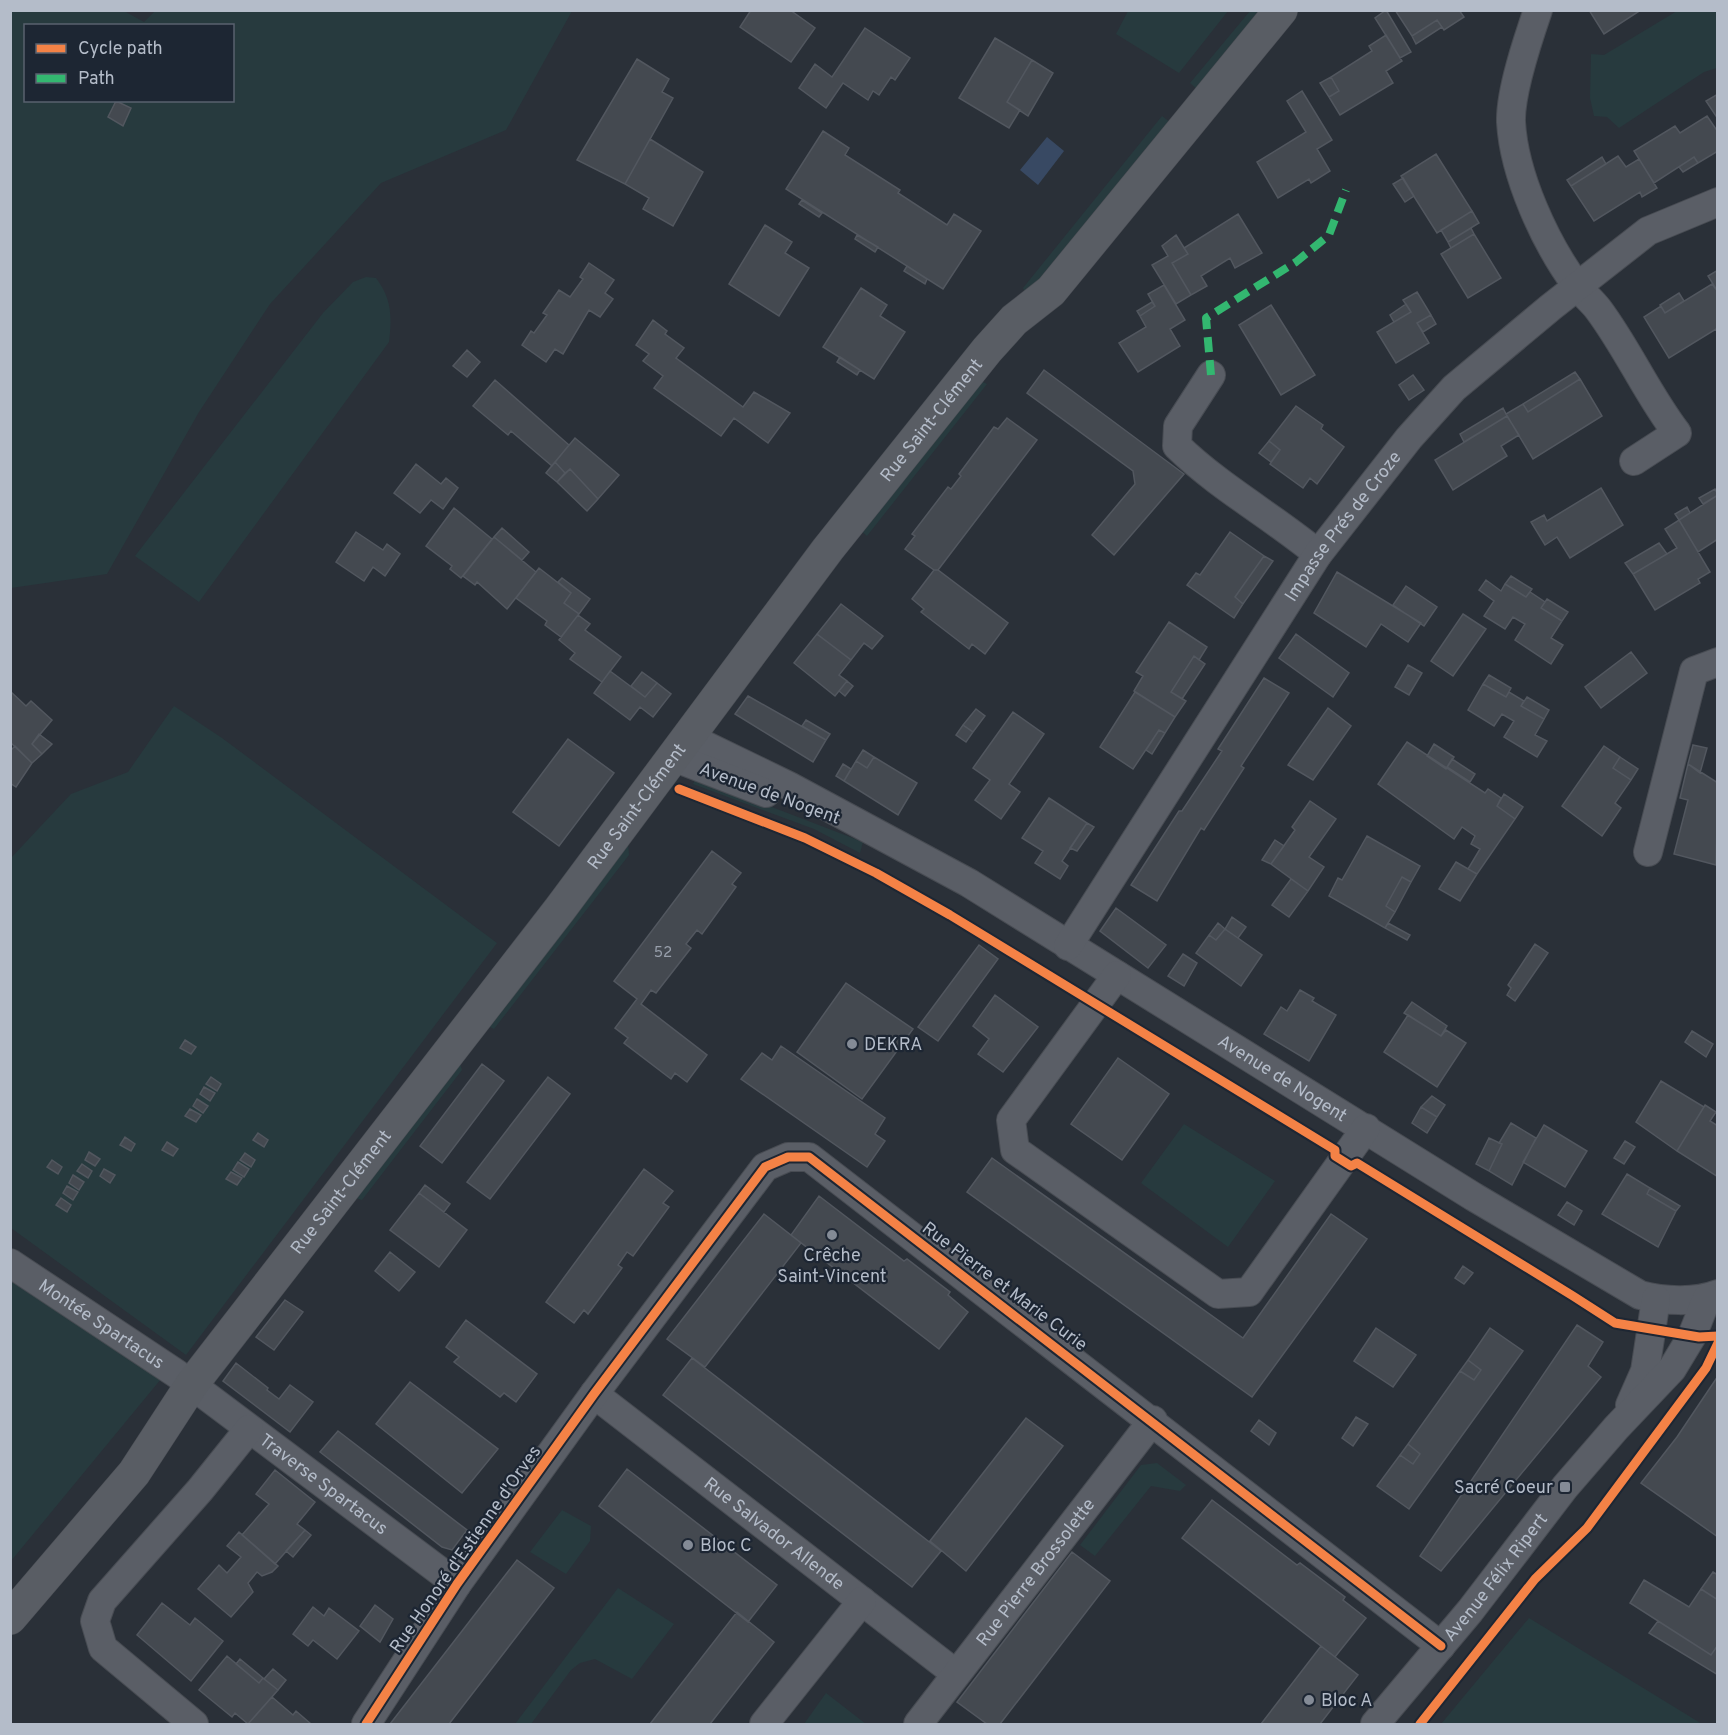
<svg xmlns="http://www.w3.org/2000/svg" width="1728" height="1735" font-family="Overpass,sans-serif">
  <rect width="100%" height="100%" fill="#2a3038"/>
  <path fill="#273a3e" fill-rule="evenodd" d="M156 10 572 11 506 130 381 183 270 304 199 412 107 574 11 588 10 11H124L144 22ZM26 26H232V100H26Z
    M1128 11V10L1228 11 1179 73 1116 34Z
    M1250 11H1265L1198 90 1190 83Z
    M1677 11H1717V68L1704 72 1619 128 1607 117 1594 116 1590 98 1591 54 1604 55Z
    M1162 116 1171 123 1041 283 1025 292 1023 288Z
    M366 277 376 278C392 299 392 317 389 342L199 602 135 556 323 313 353 282Z
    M981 381 987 384 867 536 860 530Z
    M174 706 222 738 497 943 186 1355 11 1228 10 859 71 794 128 772Z
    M696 778 863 842 860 853 814 829 693 784Z
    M628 843 629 855 494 1029 488 1026Z
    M460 1064 462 1070 362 1200 356 1198Z
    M1184 1124 1275 1181 1228 1247 1141 1183Z
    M11 1279 161 1379 11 1561Z
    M1157 1463 1186 1485 1180 1491 1151 1486 1095 1556 1080 1545 1141 1465Z
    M562 1510 591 1526 590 1541 566 1574 530 1552Z
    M618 1588 674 1624 632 1679 595 1659 580 1663 571 1670 531 1724H515Z
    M1529 1618 1702 1724H1441Z
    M826 1693 866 1724H804Z"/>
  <path fill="#384963" d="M1047 137 1064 151 1038 185 1020 170Z"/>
  <path fill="#444950" stroke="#52575f" stroke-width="1.5" d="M751 10H790L815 28 791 62 740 27Z
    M1386 10 1411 52 1400 58 1375 18Z
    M1395 10H1459L1464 17 1444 30 1437 20 1412 36Z
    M1589 10H1641L1604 34Z
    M1437 20 1442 27 1416 44 1412 36Z
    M865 28 910 58 895 80 891 77 879 95 873 91 868 100 843 83 826 108 799 88 815 64 832 77Z
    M1386 35 1402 61 1386 71 1393 83 1340 115 1329 97 1339 91 1331 77 1372 51 1369 46Z
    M995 38 1032 60 1007 102 1020 110 1009 128 959 98Z
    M637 59 669 79 662 92 673 98 625 184 577 160Z
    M1032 60 1053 73 1028 116 1007 102Z
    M1331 77 1339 91 1329 97 1320 83Z
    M1302 91 1332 140 1317 149 1330 171 1311 183 1309 179 1278 198 1257 162 1306 132 1287 101Z
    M1718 94V119L1706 101Z
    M116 101 131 108 123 126 108 117Z
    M1707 116 1718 132V151L1698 163 1694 157 1654 183 1634 151 1675 126 1680 133Z
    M823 131 849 148 845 155 900 190 898 193 947 225 954 214 981 231 943 289 786 189Z
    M650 139 703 172 673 226 643 209 649 198 625 184Z
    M1436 154 1472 211 1437 233 1401 176Z
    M1618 156 1626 167 1639 159 1657 188 1642 197 1640 192 1594 221 1571 186Z
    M1602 157 1606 164 1571 186 1567 180Z
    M1694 157 1698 163 1683 172 1679 167Z
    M1403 178 1414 196 1405 202 1393 184Z
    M802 200 822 213 819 217 799 204Z
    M1472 211 1479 223 1448 242 1441 230Z
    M1238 214 1262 253 1235 268 1230 258 1201 276 1207 286 1191 295 1172 263 1188 254 1184 248Z
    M765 225 792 242 785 253 809 268 779 316 729 284Z
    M1471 228 1474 234 1451 248 1448 242Z
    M1474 234 1501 278 1468 298 1441 254Z
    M857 235 878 247 875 252 855 239Z
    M1176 235 1188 254 1172 263 1191 295 1176 304 1152 265 1168 256 1162 246Z
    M589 263 614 280 605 293 613 299 600 317 589 310 563 354 555 349 546 362 522 345 531 331 534 333 547 315 543 313 559 290 570 297 583 279 580 277Z
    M907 266 927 279 925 284 904 271Z
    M1718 270V292L1708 276Z
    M1712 284 1718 292V332L1716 329 1669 358 1644 317 1661 306 1665 313Z
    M1164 285 1185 320 1170 329 1180 346 1138 372 1119 343 1146 327 1140 316 1155 306 1148 294Z
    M861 288 887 305 880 316 905 332 874 379 823 347Z
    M1417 292 1431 315 1417 323 1429 343 1396 363 1377 332 1411 312 1403 300Z
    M1679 293 1684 301 1665 313 1660 305Z
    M1152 302 1155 306 1140 316 1137 311Z
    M1406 304 1411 312 1394 322 1390 315Z
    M1271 305 1315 375 1281 395 1239 325Z
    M1431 315 1436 324 1423 332 1417 323Z
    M653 320 667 331 665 334 684 348 676 358 743 407 754 392 790 413 768 443 734 418 721 436 654 388 663 376 643 361 649 354 636 345Z
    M467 350 480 362 467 377 453 366Z
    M840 357 860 370 857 375 837 362Z
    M1044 370 1184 474 1114 555 1092 535 1135 484 1133 471 1027 393Z
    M1575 372 1580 379 1528 412 1523 404Z
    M1413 375 1424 390 1409 400 1399 385Z
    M1580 379 1602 416 1533 459 1506 414 1523 404 1528 412Z
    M495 380 569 445 552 466 511 431 508 435 473 406Z
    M1296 406 1323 425 1321 429 1344 447 1317 484 1310 478 1303 488 1270 464 1280 450 1269 441Z
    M1503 408 1507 416 1464 442 1460 434Z
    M1507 416 1519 435 1501 446 1507 456 1453 490 1435 460Z
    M1007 418 1037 440 938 570H934L905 549 915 536 912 534 948 487 951 489 961 476 959 474 994 427 998 429Z
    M575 438 619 475 598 499 570 469 565 473 555 462Z
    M1269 441 1280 450 1271 462 1259 453Z
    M555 462 565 473 557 482 546 473Z
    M416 464 441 484 446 478 458 488 443 509 431 500 420 513 394 493Z
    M570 469 598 499 587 511 557 482Z
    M1601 488 1623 525 1570 558 1557 537 1545 545 1531 522 1544 515 1547 521Z
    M1715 489 1718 495 1703 504 1699 498Z
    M1718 495V539L1698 552 1679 520Z
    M1687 507 1690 513 1679 520 1675 514Z
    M454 508 492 539 461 578 450 569 452 566 426 546Z
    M1679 520 1710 572 1698 579 1700 583 1655 610 1633 574 1677 548 1665 529Z
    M502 528 529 552 522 560 494 537Z
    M356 532 383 550 387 544 400 554 385 576 373 567 364 581 336 562Z
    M1230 532 1264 556 1235 597 1243 604 1234 618 1187 585 1196 573 1200 575Z
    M494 537 536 572 507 609 477 582 475 585 463 576Z
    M1659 543 1667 554 1633 574 1625 563Z
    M1264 556 1273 561 1243 604 1235 597Z
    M539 568 571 593 564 603 579 614 561 637 545 625 547 621 516 598Z
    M934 570H938L1008 623 985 654 972 644 969 649 921 612 924 609 912 599Z
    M1337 572 1421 623 1408 642 1381 624 1366 647 1314 613Z
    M1511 576 1532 589 1526 597 1505 584Z
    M562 578 590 599 579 614 564 603 571 593 558 582Z
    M1486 580 1501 591 1505 584 1526 597 1530 592 1545 602 1541 608 1562 621 1551 638 1563 645 1551 664 1515 640 1525 624 1513 617 1505 629 1484 616 1494 601 1479 590Z
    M1406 586 1437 607 1424 626 1393 605Z
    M1547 599 1568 612 1562 621 1541 608Z
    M841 604 883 636 872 649 864 643 851 660 817 634Z
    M1463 614 1486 629 1453 676 1431 661Z
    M578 615 590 624 585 630 621 657 602 682 570 659 575 653 559 640Z
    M1169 622 1207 647 1199 660 1194 656 1171 692 1186 701 1175 717 1134 691 1143 676 1136 672Z
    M817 634 851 660 839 675 847 681 835 696 794 663Z
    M1296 634 1349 673 1333 697 1279 658Z
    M1631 652 1647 673 1601 708 1585 687Z
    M1194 656 1205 664 1182 699 1171 692Z
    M1408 665 1422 673 1409 695 1395 687Z
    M610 671 645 697 657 683 671 694 653 717 640 707 630 720 594 693Z
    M642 672 657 683 645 697 631 686Z
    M1489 675 1511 688 1506 697 1483 684Z
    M1264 678 1289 693 1241 766 1244 768 1204 830 1201 828 1157 901 1131 885 1179 811H1182L1222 751 1218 749Z
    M847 681 853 686 845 696 839 691Z
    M1483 684 1506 697 1509 692 1524 701 1521 706 1544 719 1535 735 1547 741 1537 757 1504 737 1514 721 1502 714 1494 726 1468 710Z
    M10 691 26 706 31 701 52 720 32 744 42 754 32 763 10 742Z
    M1135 692 1175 717 1165 733 1159 730 1133 769 1100 747Z
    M748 696 826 740 813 762 735 714Z
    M1527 697 1549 710 1544 719 1521 706Z
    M1328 708 1351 726 1313 780 1288 765Z
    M976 709 985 716 973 732 963 725Z
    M1013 712 1044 734 1009 784 1020 792 1001 819 975 800 990 780 973 768Z
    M806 720 830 734 826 740 802 726Z
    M963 725 973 732 966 742 956 735Z
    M1159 730 1165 733 1152 754 1146 750Z
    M39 734 52 744 42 754 32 744Z
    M568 739 614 773 559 846 513 812Z
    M1407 742 1485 793 1488 789 1501 798 1497 806 1515 819 1477 874 1468 869 1480 849 1471 844 1475 836 1462 827 1454 839 1378 784Z
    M1434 744 1454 757 1446 769 1427 756Z
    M1693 745 1707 748 1700 773 1688 764Z
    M15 746 32 763 16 787 10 783V751Z
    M1604 746 1620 757 1613 768 1631 780 1615 803 1621 808 1602 836 1562 806Z
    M863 750 874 757 867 768 856 761Z
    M874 757 917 783 898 815 844 781 856 761 867 768Z
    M1620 757 1638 769 1631 780 1613 768Z
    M1452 759 1475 774 1470 782 1447 767Z
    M843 764 851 769 844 781 836 776Z
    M1688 764 1718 783 1716 865 1674 854 1688 800 1680 798Z
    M1504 794 1523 807 1515 819 1497 806Z
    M1049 798 1087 823 1062 861 1068 866 1060 879 1035 863 1043 851 1022 838Z
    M1310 801 1336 819 1309 857 1324 867 1308 891 1271 864 1295 830 1292 827Z
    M1087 823 1094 827 1077 851 1070 848Z
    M1367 836 1420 866 1411 882 1402 877 1386 906 1395 912 1385 928 1329 896 1338 878 1342 880Z
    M1275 840 1284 846 1271 864 1262 860Z
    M712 851 741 873 732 884 736 887 702 934 697 930 686 944 691 948 656 993 651 990 641 1004 707 1055 687 1082 675 1073 671 1079 624 1043 628 1038 615 1028 637 999 614 981Z
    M1456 862 1477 874 1460 901 1439 889Z
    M1402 877 1411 882 1395 912 1386 906Z
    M1291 879 1308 891 1289 917 1272 905Z
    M1116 908 1166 945 1148 968 1100 931Z
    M1232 917 1246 927 1238 938 1225 929Z
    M1218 923 1225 929 1216 940 1209 935Z
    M1388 923 1410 935 1407 940 1385 928Z
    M1225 929 1262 955 1241 986 1196 953 1209 935 1216 940Z
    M1535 944 1548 953 1515 1001 1507 995 1511 988 1508 985Z
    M979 945 998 959 938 1041 918 1027Z
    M1183 954 1197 963 1184 986 1168 976Z
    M846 983 913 1029 862 1099 797 1052Z
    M1300 990 1314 998 1312 1001 1336 1015 1309 1061 1264 1034 1281 1007 1287 1011Z
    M995 995 1038 1027 1003 1072 978 1054 989 1039 973 1026Z
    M1412 1002 1447 1026 1441 1036 1404 1013Z
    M1408 1015 1441 1036 1446 1030 1466 1043 1437 1087 1384 1052Z
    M1692 1031 1713 1044 1706 1057 1685 1042Z
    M185 1040 196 1047 191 1054 180 1048Z
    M781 1046 885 1118 875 1134 885 1141 867 1167 741 1079 762 1053 772 1060Z
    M1118 1058 1169 1094 1122 1160 1071 1124Z
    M482 1064 504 1081 442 1163 420 1146Z
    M211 1077 221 1084 217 1091 206 1084Z
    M548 1077 570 1094 490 1199 467 1182Z
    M1661 1081 1704 1107 1677 1151 1636 1122Z
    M204 1087 215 1093 210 1101 200 1094Z
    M1432 1096 1445 1105 1437 1117 1421 1107Z
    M197 1099 208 1106 203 1113 193 1106Z
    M1705 1105 1716 1112 1710 1121 1718 1126V1177L1677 1151Z
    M1421 1107 1437 1117 1427 1133 1412 1123Z
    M190 1109 201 1115 196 1122 185 1116Z
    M1511 1123 1536 1138 1512 1185 1489 1171 1502 1144 1499 1143Z
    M1544 1125 1587 1151 1565 1187 1523 1162Z
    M258 1133 268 1140 264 1147 253 1140Z
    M125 1137 135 1144 131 1151 120 1145Z
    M1489 1138 1502 1144 1489 1171 1476 1164Z
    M1625 1141 1635 1147 1624 1164 1614 1158Z
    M167 1142 178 1149 173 1156 162 1150Z
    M89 1152 100 1159 95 1166 85 1160Z
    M245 1153 255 1160 251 1167 240 1160Z
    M992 1158 1243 1338 1331 1214 1367 1239 1252 1397 967 1192Z
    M52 1160 62 1167 58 1174 47 1167Z
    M238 1162 249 1169 244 1177 233 1170Z
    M82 1164 92 1171 88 1178 77 1171Z
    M104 1169 115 1175 110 1183 100 1176Z
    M644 1169 673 1191 663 1203 669 1207 633 1256 627 1252 618 1265 622 1268 588 1314 584 1310 574 1323 546 1302Z
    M231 1172 242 1178 237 1185 226 1179Z
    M1627 1174 1650 1188 1647 1194 1676 1211 1658 1247 1602 1214Z
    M73 1175 84 1182 79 1190 69 1183Z
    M425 1185 450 1204 444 1212 419 1193Z
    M67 1186 78 1192 73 1200 63 1193Z
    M1650 1188 1680 1206 1676 1211 1647 1194Z
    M419 1193 467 1230 439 1267 390 1230Z
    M819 1196 904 1261 907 1259 950 1292 948 1295 968 1312 939 1349 791 1235Z
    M61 1198 71 1205 67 1212 56 1205Z
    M1567 1202 1582 1211 1574 1225 1558 1215Z
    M764 1214 801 1243 705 1367 667 1339Z
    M390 1252 415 1272 399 1291 375 1271Z
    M1463 1266 1473 1273 1464 1284 1455 1278Z
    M285 1300 303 1312 274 1350 256 1337Z
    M466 1320 537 1374 516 1402 504 1393 500 1397 454 1362 459 1357 446 1347Z
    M1577 1325 1603 1342 1588 1366 1601 1377 1441 1571 1420 1556Z
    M1376 1328 1416 1355 1393 1387 1354 1361Z
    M1490 1328 1523 1351 1409 1509 1377 1486 1400 1455 1413 1464 1420 1454 1408 1444 1460 1371 1474 1380 1481 1370 1468 1360Z
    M692 1358 941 1551 912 1587 663 1395Z
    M1468 1360 1481 1370 1474 1380 1460 1371Z
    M236 1363 268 1388 267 1390 279 1399 290 1385 313 1402 290 1432 223 1381Z
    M1718 1376V1537L1641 1483 1677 1437Z
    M410 1382 498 1449 462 1493 376 1424Z
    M1356 1417 1368 1424 1353 1446 1342 1438Z
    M1026 1418 1063 1446 966 1571 930 1541Z
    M1259 1420 1276 1433 1269 1445 1251 1431Z
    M338 1431 467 1530 452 1550 442 1547 320 1452Z
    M1408 1444 1420 1454 1413 1464 1400 1455Z
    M627 1469 777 1585 748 1622 599 1506Z
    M275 1470 315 1502 297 1524 305 1530 275 1564 242 1535 269 1504 256 1494Z
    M1212 1500 1297 1565 1300 1563 1345 1597 1343 1600 1366 1618 1335 1657 1182 1538Z
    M305 1530 311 1535 293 1557 286 1551Z
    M239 1532 278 1566 272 1572 262 1576 257 1572 248 1583 253 1592 231 1617 198 1589 219 1565 227 1573 241 1557 227 1546Z
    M1072 1552 1110 1581 1000 1724H987L957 1702Z
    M517 1560 554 1588 449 1724H390Z
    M1713 1572 1718 1575V1600L1701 1589Z
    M1644 1580 1689 1607 1701 1589 1718 1600V1645L1711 1655 1630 1603Z
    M162 1603 190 1625 195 1618 223 1641 191 1681 137 1635Z
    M375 1605 393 1619 380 1642 360 1626Z
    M313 1607 324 1616 329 1608 359 1631 337 1659 313 1640 308 1646 293 1634Z
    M737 1612 774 1642 710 1724H650Z
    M1658 1621 1711 1655 1718 1645V1675L1649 1633Z
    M1321 1646 1358 1675 1320 1724H1261Z
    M227 1656 259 1683 263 1678 278 1690 248 1724 235 1713 232 1717 199 1690Z
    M240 1659 263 1678 259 1683 236 1664Z
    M273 1669 286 1680 278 1690 264 1679Z
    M272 1697 293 1715 296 1711 311 1724H248Z"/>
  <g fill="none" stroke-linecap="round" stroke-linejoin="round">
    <g stroke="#484c53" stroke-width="30">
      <g id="minor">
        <path d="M1538 10C1528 39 1510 92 1511 122 1514 175 1545 243 1577 286 1583 294 1592 301 1598 309 1628 349 1647 394 1677 433L1634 461"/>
        <path d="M1211 375 1178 426 1177 446C1219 487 1272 516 1318 554"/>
        <path id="s1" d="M688 737 789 786 969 883 1474 1197 1640 1295C1663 1301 1695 1303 1718 1294"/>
        <path d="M673 757 766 793"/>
        <path d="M1648 852 1694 671 1718 662"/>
        <path id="s2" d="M1068 946 1318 554 1409 438 1454 388 1551 307 1648 231 1718 202"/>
        <path d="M1117 975 1011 1120 1015 1150 1218 1294 1249 1292 1366 1128"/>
        <path id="s3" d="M10 1263 177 1374 457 1584"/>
        <path id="s4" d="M594 1394 955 1673"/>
        <path d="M1630 1405 1645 1371 1656 1299"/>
        <path d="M194 1724 103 1648 95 1621 102 1601 200 1490 249 1429"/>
        <path d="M366 1724 457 1584 594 1394 765 1167 788 1157H809L1441 1646"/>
        <path d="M764 1724 862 1601"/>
        <path id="s5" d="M918 1724 1153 1420"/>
        <path id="s6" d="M1375 1724 1470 1611 1565 1487 1616 1428 1672 1369 1692 1336 1707 1298"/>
      </g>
    </g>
    <g stroke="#484c53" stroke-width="34">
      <g id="secondary">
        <path id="s7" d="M10 1618 134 1473 192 1384 560 909 828 549 987 350 1014 320 1051 291 1281 10"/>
      </g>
    </g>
    <use href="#minor" stroke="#5a5e66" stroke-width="28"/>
    <use href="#secondary" stroke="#595d64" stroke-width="33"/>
    <path stroke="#33b770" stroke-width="8" stroke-dasharray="15 8" stroke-linecap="butt" d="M1211 375 1206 318 1296 262 1329 235 1346 190"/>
    <g stroke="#1d2633" stroke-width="13">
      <path id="cycleway" d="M679 789 805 838 876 873 950 915 1335 1150V1156L1351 1166 1357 1163 1573 1296 1615 1323 1699 1337 1718 1336
        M366 1724 457 1584 594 1394 765 1167 788 1157H809L1441 1646
        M1420 1724 1535 1579 1587 1528 1706 1368 1718 1343"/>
    </g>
    <use href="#cycleway" stroke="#f48246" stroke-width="9"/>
  </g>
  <g fill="#848b96" stroke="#1d2633" stroke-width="2">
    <circle cx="852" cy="1044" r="6"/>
    <circle cx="832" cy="1235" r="6"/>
    <rect x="1559" y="1481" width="12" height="12" rx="3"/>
    <circle cx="688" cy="1545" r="6"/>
    <circle cx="1309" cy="1700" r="6"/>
  </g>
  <g text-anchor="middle" stroke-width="4.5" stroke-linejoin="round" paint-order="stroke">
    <g font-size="15" fill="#989fab">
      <text x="663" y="957">52</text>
    </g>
    <g font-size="18" fill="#b4bcc9" stroke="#1d2633">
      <text dy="6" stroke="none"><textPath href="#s7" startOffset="1512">Rue Saint-Clément</textPath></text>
      <text dy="6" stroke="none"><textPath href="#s2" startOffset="502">Impasse Prés de Croze</textPath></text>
      <text transform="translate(770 793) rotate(20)" y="6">Avenue de Nogent</text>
      <text dy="6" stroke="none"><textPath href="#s7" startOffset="1026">Rue Saint-Clément</textPath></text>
      <text dy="6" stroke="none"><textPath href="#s1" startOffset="686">Avenue de Nogent</textPath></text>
      <text dy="6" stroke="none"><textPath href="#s7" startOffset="540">Rue Saint-Clément</textPath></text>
      <text transform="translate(1005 1286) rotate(37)" y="6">Rue Pierre et Marie Curie</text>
      <text dy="6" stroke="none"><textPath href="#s3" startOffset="110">Montée Spartacus</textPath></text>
      <text dy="6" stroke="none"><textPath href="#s3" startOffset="384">Traverse Spartacus</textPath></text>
      <text dy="6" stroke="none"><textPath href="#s4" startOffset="228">Rue Salvador Allende</textPath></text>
      <text transform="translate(465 1549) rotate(-55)" y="6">Rue Honoré d'Estienne d'Orves</text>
      <text dy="6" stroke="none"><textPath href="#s5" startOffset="192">Rue Pierre Brossolette</textPath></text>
      <text dy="6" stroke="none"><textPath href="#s6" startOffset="190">Avenue Félix Ripert</textPath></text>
    </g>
    <g font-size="18" fill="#b4bcc9" stroke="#1d2633" text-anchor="start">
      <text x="864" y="1050">DEKRA</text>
      <text x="832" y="1261" text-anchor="middle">Crêche<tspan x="832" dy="21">Saint-Vincent</tspan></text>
      <text x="1553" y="1493" text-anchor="end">Sacré Coeur</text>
      <text x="700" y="1551">Bloc C</text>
      <text x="1321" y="1706">Bloc A</text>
    </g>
  </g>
  <rect width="1728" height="1735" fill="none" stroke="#b4bcc9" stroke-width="24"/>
  <rect x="24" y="24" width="210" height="78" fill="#1d2633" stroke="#59626f" stroke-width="1.5"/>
  <rect x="36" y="44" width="30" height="9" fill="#f48246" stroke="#59626f" stroke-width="1.5"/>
  <text x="78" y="54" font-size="18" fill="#b4bcc9">Cycle path</text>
  <rect x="36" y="74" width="30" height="9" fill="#33b770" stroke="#59626f" stroke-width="1.5"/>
  <text x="78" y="84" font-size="18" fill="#b4bcc9">Path</text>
</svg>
